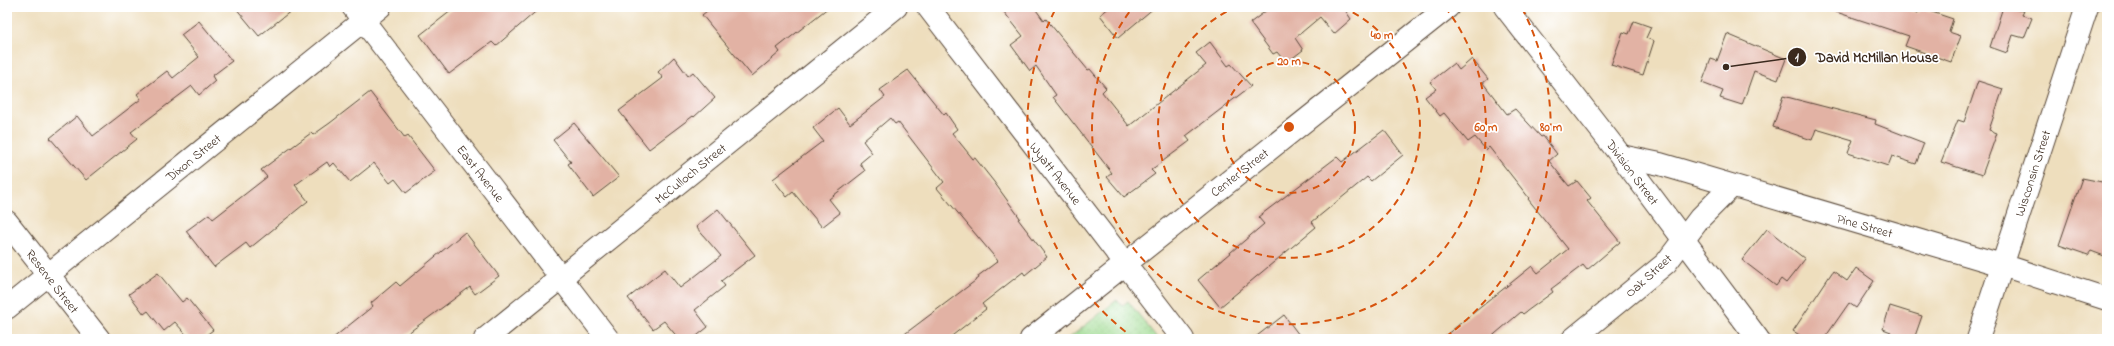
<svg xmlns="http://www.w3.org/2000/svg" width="2114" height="346" font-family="'Indie Flower',sans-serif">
  <defs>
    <pattern id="green-dots" width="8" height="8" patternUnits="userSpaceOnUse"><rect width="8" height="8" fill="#9dda8f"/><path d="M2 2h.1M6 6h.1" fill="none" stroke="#88bb7b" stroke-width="1.8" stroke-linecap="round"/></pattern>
  </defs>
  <rect width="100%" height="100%" fill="#fff"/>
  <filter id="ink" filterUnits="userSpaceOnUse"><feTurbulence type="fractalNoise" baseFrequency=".025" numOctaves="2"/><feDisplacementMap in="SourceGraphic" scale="8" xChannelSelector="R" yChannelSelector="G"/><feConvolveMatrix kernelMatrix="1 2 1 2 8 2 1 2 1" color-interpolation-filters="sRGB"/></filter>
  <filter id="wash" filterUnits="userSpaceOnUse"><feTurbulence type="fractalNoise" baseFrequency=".012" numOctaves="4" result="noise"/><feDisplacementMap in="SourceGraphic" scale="16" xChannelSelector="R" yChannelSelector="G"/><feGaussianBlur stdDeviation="0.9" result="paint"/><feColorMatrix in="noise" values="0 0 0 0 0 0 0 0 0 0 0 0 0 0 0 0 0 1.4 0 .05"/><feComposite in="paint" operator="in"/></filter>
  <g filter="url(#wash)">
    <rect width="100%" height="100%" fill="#eedebd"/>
    <path fill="url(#green-dots)" stroke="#6c8256" d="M1117 300 1122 306 1128 301 1158 339H1068Z"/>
    <g id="blocks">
      <path fill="#e2b2a4" d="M235 7H296L259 36Z
        M456 7H541L496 46 492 42 449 74 420 35Z
        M712 7H829L777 48 780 52 752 76 702 15Z
        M1000 7H1034L1044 21 1046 19 1088 70 1090 69 1106 88 1102 92 1129 126 1206 65 1196 53 1210 42 1228 66 1231 64 1251 86 1186 136 1190 141 1151 170 1155 174 1124 197 1107 177 1112 173 1053 97 1056 95 1036 66 1030 71 1011 45 1023 36Z
        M1110 7H1155L1118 38 1100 15Z
        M1271 7H1343L1351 19 1334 34 1320 17 1295 38 1303 50 1286 63 1277 52 1273 54 1250 23Z
        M1831 7H1899L1918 13 1920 8 1953 19 1949 32 1961 36 1951 62 1905 46 1909 36 1830 10Z
        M2003 7 2024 11 2022 15 2032 18 2024 38 2013 35 2007 53 1990 47Z
        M199 21 232 61 212 76 215 81 199 95 192 86 131 132 137 139 86 180 50 138 77 116 93 136 141 99 137 94 167 71 173 78 199 57 181 35Z
        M1634 21 1651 27 1646 38 1654 41 1643 75 1611 65 1623 32 1629 34Z
        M1727 34 1786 59 1778 80 1754 71 1742 105 1720 98 1723 91 1702 83 1711 59 1717 61Z
        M674 57 688 76 693 72 715 98 694 117 693 116 649 149 619 111 663 78 658 72Z
        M1472 59 1488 79 1483 83 1507 114 1515 109 1541 137 1543 136 1557 154 1549 161 1569 186 1577 181 1591 198 1587 201 1620 242 1587 270 1583 265 1551 289 1553 292 1523 314 1521 312 1489 339H1441L1532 266 1538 273 1568 249 1528 199 1529 198 1489 147 1486 150 1475 137 1468 142 1444 113 1440 116 1425 97 1436 89 1430 82 1454 63 1459 70Z
        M908 70 944 115 946 113 957 129 952 133 973 159 975 158 994 182 1020 218 1018 219 1047 257 1025 275 1023 272 982 304 986 309 948 339H898L979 278 978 276 998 261 937 188 944 182 898 122 895 124 890 118 863 141 872 153 860 163 865 171 829 199 840 213 822 227 793 192 787 197 773 179 823 141 813 128 838 108 850 124 885 97 880 90Z
        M1978 81 2003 89 1989 130 1997 133 1982 175 1941 162 1958 120 1964 122Z
        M370 92 405 138 408 136 435 171 406 193 395 179 390 183 374 163 350 182 334 163 330 167 327 162 295 185 308 201 250 248 246 243 214 267 186 231 209 214 213 219 267 177 261 170 311 133 313 135 330 123Z
        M1783 96 1876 120 1875 124 1924 143 1916 164 1892 156 1888 166 1848 153 1853 140 1816 129 1812 140 1773 127Z
        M574 123 619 177 593 197 568 164 571 162 553 140Z
        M1384 130 1403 155 1371 181 1367 177 1312 222 1316 227 1220 307 1198 280 1264 224 1258 217 1337 157 1342 162Z
        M2082 178 2107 183V257L2091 251 2088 255 2059 245Z
        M718 209 755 255 721 281 725 286 695 310 708 327 693 339H679L664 321 653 329 628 298 665 269 680 288 721 256 696 227Z
        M1767 229 1805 259 1786 283 1781 279 1776 286 1742 260Z
        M465 232 499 276 475 294 470 287 400 339H332L373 306 371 303 396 282 400 286Z
        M1856 268 1874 281 1856 308 1849 303 1824 339H1806L1793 331 1833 271 1847 281Z
        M158 273 182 302 187 298 213 330 201 339H190L175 322 164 331 148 311 144 314 129 294Z
        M1890 306 1922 316 1914 339H1889L1891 332 1883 329Z
        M1284 315 1302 339H1253Z"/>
    </g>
  </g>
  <g filter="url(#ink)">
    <use href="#blocks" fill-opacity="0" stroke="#564536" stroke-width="1"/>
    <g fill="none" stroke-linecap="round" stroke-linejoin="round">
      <g stroke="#564536" stroke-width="24">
        <path id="minor" d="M353 7 608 339
          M928 7 1183 339
          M1621 156 1660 164 2002 265 2107 299
          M7 222 99 339
          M7 308 380 7
          M485 339 896 7
          M1031 339 1448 7
          M1573 339 1666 263 1700 218 1732 186
          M1978 339 2087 7"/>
      </g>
      <g stroke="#564536" stroke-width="24">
        <path id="major" d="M1505 7 1621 156 1758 339"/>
      </g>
      <use href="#minor" stroke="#fff" stroke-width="22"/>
      <use href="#major" stroke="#fff" stroke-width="22"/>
    </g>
  </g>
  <g fill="none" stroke="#d7540e" stroke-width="2" stroke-dasharray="7 5">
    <circle cx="1289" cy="127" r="66"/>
    <path d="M1342 7A131 131 0 1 1 1236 7"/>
    <path d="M1445 7A197 197 0 1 1 1133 7"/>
    <path d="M1135 339A262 262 0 0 1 1056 8M1522 8A262 262 0 0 1 1443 339"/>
  </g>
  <g text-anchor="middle" stroke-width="3.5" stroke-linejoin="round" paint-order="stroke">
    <g font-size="13" fill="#3b2a1e" stroke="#fff">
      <text transform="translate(193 157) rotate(-39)" y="5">Dixon Street</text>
      <text transform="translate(1239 172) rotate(-38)" y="5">Center Street</text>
      <text transform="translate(1633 172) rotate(53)" y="5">Division Street</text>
      <text transform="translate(481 173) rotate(52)" y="5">East Avenue</text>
      <text transform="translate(690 173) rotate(-39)" y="5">McCulloch Street</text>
      <text transform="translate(1056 173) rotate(52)" y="5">Wyatt Avenue</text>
      <text transform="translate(2032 173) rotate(-72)" y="5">Wisconsin Street</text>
      <text transform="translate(1865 225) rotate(16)" y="5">Pine Street</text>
      <text transform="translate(1648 275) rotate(-42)" y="5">Oak Street</text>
      <text transform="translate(53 281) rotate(52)" y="5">Reserve Street</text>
    </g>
  </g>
  <circle cx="1289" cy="127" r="6" fill="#d7540e" stroke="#fff" stroke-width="2"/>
  <g font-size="12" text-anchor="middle" font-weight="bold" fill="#d7540e" stroke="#fff" stroke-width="3.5" stroke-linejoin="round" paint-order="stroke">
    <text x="1382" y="39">40 m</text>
    <text x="1289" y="65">20 m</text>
    <text x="1486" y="131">60 m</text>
    <text x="1551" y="131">80 m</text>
  </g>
  <path fill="none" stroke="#3b2a1e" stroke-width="1.5" d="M1726 67L1797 57"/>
  <g fill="#3b2a1e" stroke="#fff" stroke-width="1.5">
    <circle cx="1726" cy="67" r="4"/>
    <circle cx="1797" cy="57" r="10"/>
  </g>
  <g font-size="12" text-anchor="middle" font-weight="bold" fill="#fff">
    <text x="1797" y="61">1</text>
  </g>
  <g font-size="14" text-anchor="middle" font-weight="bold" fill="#3b2a1e" stroke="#fff" stroke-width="3.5" stroke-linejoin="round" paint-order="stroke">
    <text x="1877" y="62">David McMillan House</text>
  </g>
  <rect width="2114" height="346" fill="none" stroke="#fff" stroke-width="24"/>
</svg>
